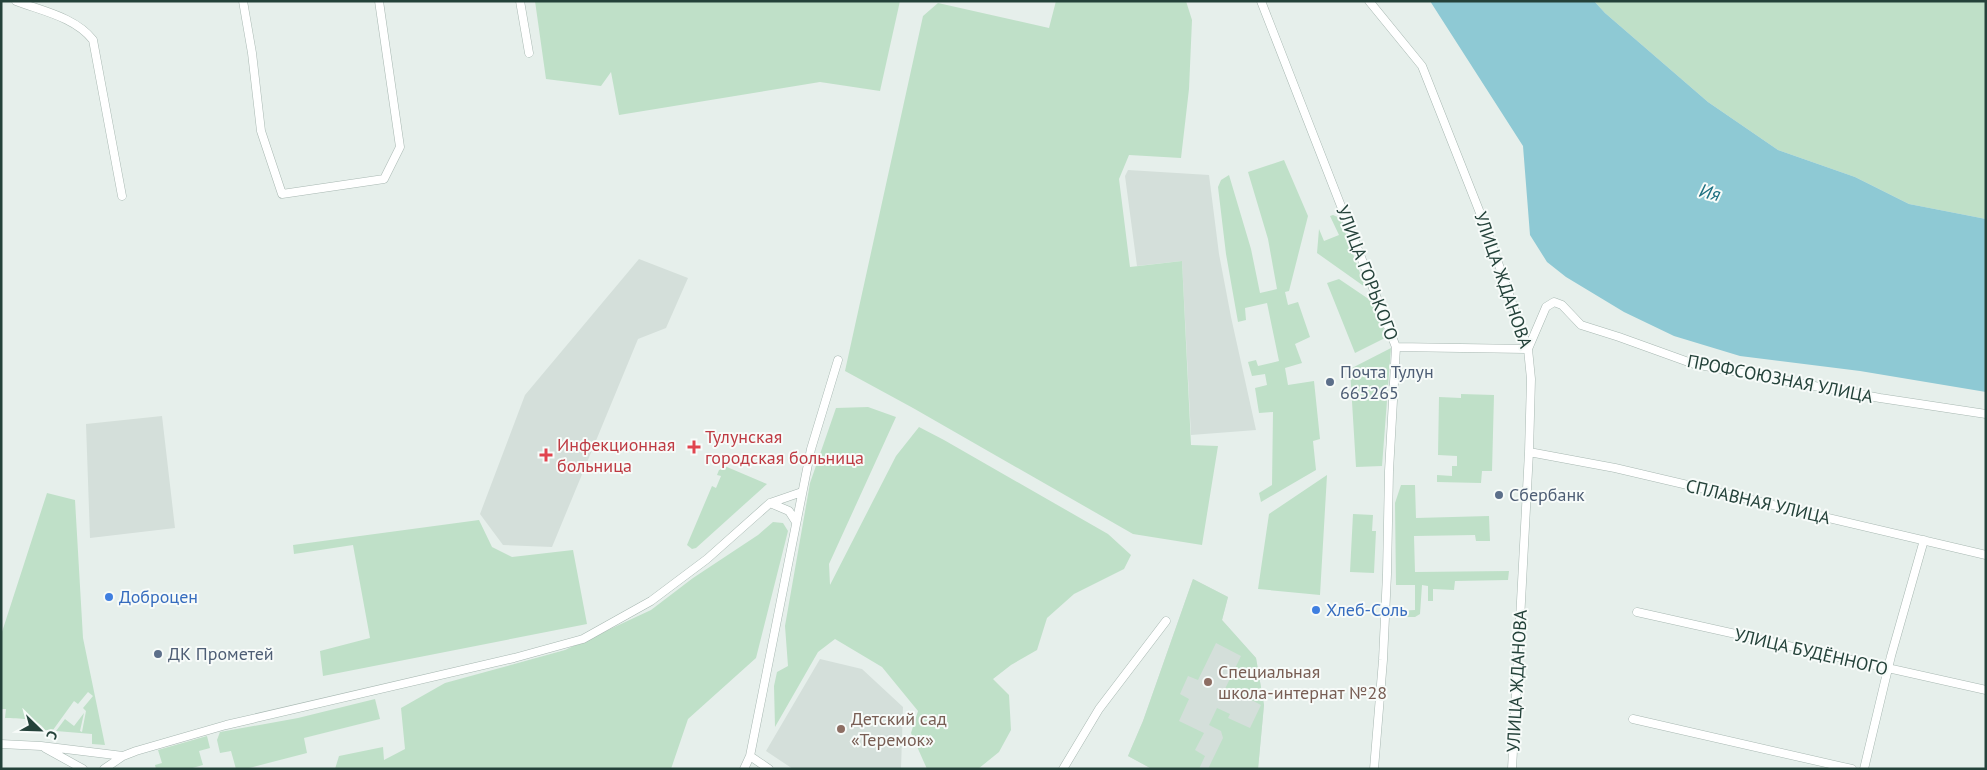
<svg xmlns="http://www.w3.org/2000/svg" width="1987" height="770" font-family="'PT Sans',sans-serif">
  <rect width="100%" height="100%" fill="#e6efeb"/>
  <path fill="#d4dfda" d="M1128 170 1209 175 1219 254 1231 317 1256 430 1191 435 1182 261 1137 266 1125 176Z
    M639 259 688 278 666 328 638 339 552 547 503 545 480 514 525 395Z
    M162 416 175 528 90 538 86 424Z
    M1193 579 1228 597 1222 620 1256 658 1264 705 1258 769H1152L1128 756 1143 721Z
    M820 659 862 669 903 707 901 769H793L766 751Z"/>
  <path fill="#bfe0c8" d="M535 1H900L880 91 820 82 619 115 611 72 601 86 546 79Z
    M1056 1H1186L1192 20 1189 89 1181 158 1129 155 1119 179 1130 267 1182 261 1191 445 1218 446 1202 545 1133 534 913 408 845 371 923 16 938 3 1049 28Z
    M1594 1H1986V219L1909 204 1855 177 1778 150 1708 102 1605 13Z
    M1284 160 1308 216 1289 291 1285 292 1288 305 1298 302 1310 337 1295 344 1302 363 1285 368 1288 385 1314 381 1320 439 1313 441 1316 470 1261 502 1259 493 1272 485 1273 412 1259 413 1255 388 1267 385 1265 374 1252 376 1248 362 1256 360 1258 366 1279 361 1267 303 1245 308 1246 320 1238 322 1226 254 1218 187 1221 180 1229 175 1251 249 1260 293 1277 289 1268 239 1248 172Z
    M1333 215 1340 218 1365 287 1317 253 1319 229 1324 241 1339 235 1330 216Z
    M1339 279 1373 302 1387 337 1355 353 1327 283Z
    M1391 348 1382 466 1356 467 1350 369Z
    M1461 394 1494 395 1492 471H1482L1481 483 1437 482V475L1452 476V466H1457V456L1438 455 1439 397 1461 398Z
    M868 407 896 417 829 564 830 585 896 456 919 427 944 440 1108 534 1131 555 1124 569 1074 594 1047 618 1037 650 1011 665 993 679 1009 695 1011 730 999 752 978 769H927L911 733 918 711 882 667 835 639 818 652 775 727 774 686 777 672 788 666 785 626 810 483 836 408Z
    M727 467 767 484 696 548 692 549 687 545 712 486 716 488 721 476 717 475 719 470Z
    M1327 475 1320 595 1258 589 1269 514Z
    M1401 485H1415L1416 518 1489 516 1490 541H1476L1475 535 1414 536 1415 572 1509 571 1508 580 1455 581 1454 590 1433 589V601H1428V586L1422 585 1420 614 1415 617H1397V611L1415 610V585H1396L1395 503Z
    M47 493 75 500 83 638 105 745 92 744V734L56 731 65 719 74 726 84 713 80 731 82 732 86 711 83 708 93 696 88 692 78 704 74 701 53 730H45C37 717 19 719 5 718L6 709H1V635Z
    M1353 514 1373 515 1372 531H1376L1374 573 1350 572Z
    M479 520 492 547 512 557 573 550 587 624 323 676 320 651 370 638 353 545 294 554 293 545Z
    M773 522 783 523 788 531 756 658 688 719 671 769H335L339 756 383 747 384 760 405 749 401 708 445 683 565 650 651 610 693 578 758 535Z
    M1193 579 1228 597 1222 620 1256 658 1264 705 1258 769H1208L1223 738 1221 731 1209 725 1217 708 1230 714 1228 718 1250 728 1261 705 1240 694 1237 700 1223 693 1241 656 1216 643 1198 680 1188 676 1180 694 1189 699 1179 721 1204 733 1195 750 1205 756 1199 769H1152L1128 756 1143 721Z
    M375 699 380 719 304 738 307 753 245 769H236L231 751 220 753 217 740 220 732 298 718Z
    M207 736 210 748 199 751 203 765 189 769H156L155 765 162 763 158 750Z"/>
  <path fill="#8ec9d4" d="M1430 1H1594L1605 13 1708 102 1778 150 1855 177 1909 204 1986 219V392L1860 371 1740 356 1674 336 1624 312 1566 277 1547 262 1530 235 1523 146Z"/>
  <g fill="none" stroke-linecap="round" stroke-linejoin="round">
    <g stroke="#a8b8b2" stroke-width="9">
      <path id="street" d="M16 1C42 11 75 17 93 40L122 196
        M243 1 252 53 261 131 282 194 384 179 400 147 379 1
        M520 1 529 53
        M1261 1 1396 347 1389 471 1387 574 1383 660 1374 769
        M1369 1 1422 66 1486 228 1528 349 1531 379 1529 452 1512 769
        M1396 347 1528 349 1546 307 1554 302 1562 305 1581 325 1619 337 1694 364 1880 398 1986 414
        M1529 452 1615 468 1986 555
        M770 503 789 511 796 522
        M1637 612 1986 690
        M1633 719 1852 769
        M1 744 41 746 123 756
        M45 748 83 769
        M750 756 769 769
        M104 769 123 756 136 751 226 725 514 658 583 639 651 601 707 559 770 503 802 492
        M744 769 750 756 811 449 838 360
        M1063 769 1099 709 1166 621
        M1864 769 1891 656 1924 540"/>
    </g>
    <use href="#street" stroke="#fff" stroke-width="8"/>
  </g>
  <g fill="#5c6f8a" stroke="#f7fbf9" stroke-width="2">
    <circle cx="1330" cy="382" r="5"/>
    <circle cx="1499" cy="495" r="5"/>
    <circle cx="158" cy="654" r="5"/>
  </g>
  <g fill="#e0444e" stroke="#f7fbf9" stroke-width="2">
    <path d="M691.5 439.5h5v5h5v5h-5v5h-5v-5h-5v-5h5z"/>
    <path d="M543.5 447.5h5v5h5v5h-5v5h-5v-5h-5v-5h5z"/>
  </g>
  <g fill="#3f7fe0" stroke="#f7fbf9" stroke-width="2">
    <circle cx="109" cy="597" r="5"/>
    <circle cx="1316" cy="610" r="5"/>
  </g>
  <g fill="#8d6e63" stroke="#f7fbf9" stroke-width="2">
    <circle cx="1208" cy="682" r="5"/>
    <circle cx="841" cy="729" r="5"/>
  </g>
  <g text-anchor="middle" stroke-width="4" stroke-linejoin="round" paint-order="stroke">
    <g font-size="18" fill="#24423a" stroke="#f7fbf9">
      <text transform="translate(1367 273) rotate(69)" y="6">УЛИЦА ГОРЬКОГО</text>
      <text transform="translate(1503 280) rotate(71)" y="6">УЛИЦА ЖДАНОВА</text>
      <text transform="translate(1780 379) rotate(11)" y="6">ПРОФСОЮЗНАЯ УЛИЦА</text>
      <text transform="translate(1758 502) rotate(13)" y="6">СПЛАВНАЯ УЛИЦА</text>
      <text transform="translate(1811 652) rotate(13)" y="6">УЛИЦА БУДЁННОГО</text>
      <text transform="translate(1517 681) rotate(-87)" y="6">УЛИЦА ЖДАНОВА</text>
    </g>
    <g font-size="18" fill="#4e5e75" stroke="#f7fbf9" text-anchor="start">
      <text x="1340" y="378">Почта Тулун<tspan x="1340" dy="21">665265</tspan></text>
      <text x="1509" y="501">Сбербанк</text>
      <text x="168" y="660">ДК Прометей</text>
    </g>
    <g font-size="18" fill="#be3a42" stroke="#f7fbf9" text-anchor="start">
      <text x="705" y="443">Тулунская<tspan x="705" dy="21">городская больница</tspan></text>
      <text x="557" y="451">Инфекционная<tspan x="557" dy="21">больница</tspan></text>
    </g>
    <g font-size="18" fill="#366cbe" stroke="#f7fbf9" text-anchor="start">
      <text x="119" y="603">Доброцен</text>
      <text x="1326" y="616">Хлеб-Соль</text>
    </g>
    <g font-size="18" fill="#785e54" stroke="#f7fbf9" text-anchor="start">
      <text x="1218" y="678">Специальная<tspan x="1218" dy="21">школа-интернат №28</tspan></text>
      <text x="851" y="725">Детский сад<tspan x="851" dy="21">«Теремок»</tspan></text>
    </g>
    <g font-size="19" font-style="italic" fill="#1c6f80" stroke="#f7fbf9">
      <text transform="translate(1710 192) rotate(14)" y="7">Ия</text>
    </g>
  </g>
  <rect width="1987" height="770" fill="none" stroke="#24423a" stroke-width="5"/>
  <g transform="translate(40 730) rotate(113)" stroke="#f7fbf9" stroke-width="4" paint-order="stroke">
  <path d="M0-4L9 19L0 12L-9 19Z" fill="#24423a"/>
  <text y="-8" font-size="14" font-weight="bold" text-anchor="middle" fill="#24423a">С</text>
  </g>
</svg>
